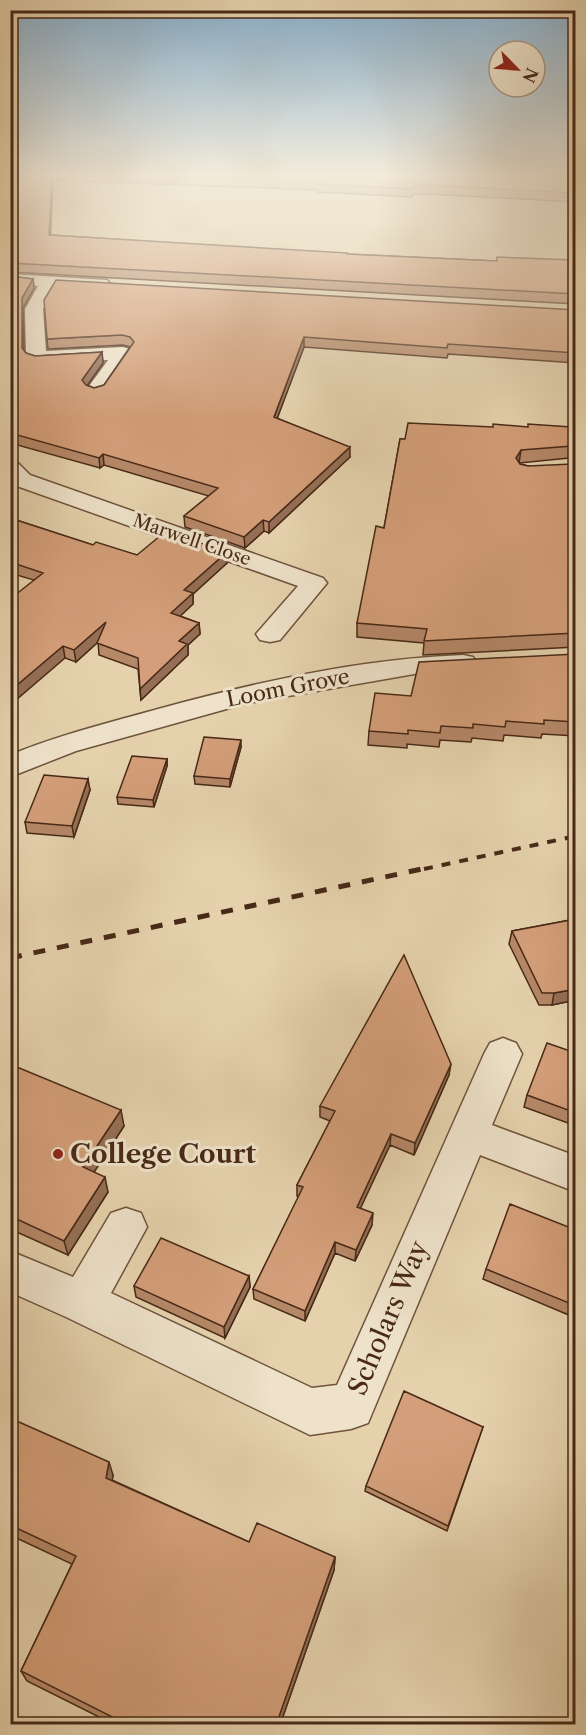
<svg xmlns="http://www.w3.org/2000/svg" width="586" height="1735" font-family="'Libre Caslon Text',serif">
  <rect width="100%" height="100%" fill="#e5d2ad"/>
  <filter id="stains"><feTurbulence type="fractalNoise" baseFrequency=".00333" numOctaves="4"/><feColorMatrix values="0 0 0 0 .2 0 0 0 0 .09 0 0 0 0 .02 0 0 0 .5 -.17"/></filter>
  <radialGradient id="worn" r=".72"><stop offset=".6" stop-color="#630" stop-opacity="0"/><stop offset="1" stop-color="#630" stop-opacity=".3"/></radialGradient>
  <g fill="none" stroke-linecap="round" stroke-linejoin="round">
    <g stroke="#6f533c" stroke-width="3">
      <path id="minor" d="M10 274 107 280 110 284 107 288 101 289 56 287 43 309 46 351 123 347 130 349 133 353 103 394 96 396 89 394 86 390 108 360 36 364 29 362 26 358 25 309 38 286 10 284Z
        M10 461 18 463 30 475 323 578 327 583 280 640 270 642 260 640 256 634 298 586 14 485 10 481Z
        M463 655 473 657 477 663 473 669 420 673 248 703 76 751 10 777V755C59 735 108 723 158 709 257 682 360 659 463 655Z
        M503 1038 516 1043 522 1054 492 1125 576 1156V1192L480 1155 368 1423 351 1429 310 1435 66 1317 10 1292V1251L73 1277 111 1213 126 1208 141 1213 147 1227 111 1293 312 1388 337 1385 484 1054 490 1043Z"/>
    </g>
    <use href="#minor" fill="#eee2ca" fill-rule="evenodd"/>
    <path stroke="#482917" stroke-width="4" stroke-dasharray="9 9" stroke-linecap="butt" d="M424 869 576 836"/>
    <path stroke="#482917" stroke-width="5" stroke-dasharray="12 12" stroke-linecap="butt" d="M10 958 431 867"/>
  </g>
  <path fill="#b58868" stroke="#482917" stroke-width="1.5" d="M10 175H576V202L427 194H413L412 197 317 192V190L53 180 50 235 347 254 496 261 576 260V304L10 272Z
    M10 276 33 279 34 288 23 308 24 350 26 353 35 356 102 352 103 363 87 385 94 388 104 385 130 347 123 345 48 349 47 339 576 310V363L448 354 447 358 304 347 277 418 350 457 269 533 264 531 245 548 185 527 184 516 209 496 104 465 100 468 10 443Z
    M400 439 572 446 569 458 519 463 520 464 576 477V647L423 655 424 643 357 637V623L384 528Z
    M10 518 93 545 137 555 227 563 193 594V604L180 616 199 623 200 634 188 645V655L141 700 138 669 99 655 98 642 76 662 65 658 34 580 10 573Z
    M576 654V736L542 734 541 738 504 735 503 741 472 738 471 742 440 740 439 747 407 744V748L368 745 369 731 411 696Z
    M241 747 230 787 195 784 194 776Z
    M167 759V766L154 807 118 804 117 797Z
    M90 790 74 837 27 833 25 822Z
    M576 919V1000L552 1005H539L509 944 512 931Z
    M576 1053V1126L524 1107 527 1095Z
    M10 1067 124 1126 94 1172 108 1192 68 1255 10 1229Z
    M449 1075 414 1155 390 1145 360 1208 372 1225 355 1261 335 1253 305 1321 254 1299 253 1289 299 1197 297 1196V1185L330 1121 320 1117V1106Z
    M576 1230V1318L483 1279 486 1269Z
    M249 1276 250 1287 225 1338 136 1297 134 1286Z
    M10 1418 113 1475 112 1480 249 1542 335 1557 334 1570 280 1725H115L27 1681 21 1671 72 1564 10 1535Z
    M483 1427 447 1531 365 1491 366 1486Z"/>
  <path fill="#946f55" stroke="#482917" stroke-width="1.5" d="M52 175 53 180 50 244 49 235Z
    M33 279 34 288 23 308 24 358 22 348V298Z
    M304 337V347L274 427V417Z
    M102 352 103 363 84 390 82 380Z
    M350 447V457L269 533V522Z
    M521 450 519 463 516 458Z
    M103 454 104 465 100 468 99 458Z
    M263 520 264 531 245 548 244 537Z
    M227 552V563L193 594V604L172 624 171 613 184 590Z
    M106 622 108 633 76 662 74 650Z
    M199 623 200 634 188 645V655L141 700 140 689 179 641Z
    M63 646 65 658 10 705V691Z
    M241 740V747L230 787V779Z
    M167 759V766L154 807 153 800Z
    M88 779 90 790 74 837 72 826Z
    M576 989V1000L552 1005 554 993Z
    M451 1064 449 1075 414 1155 415 1143Z
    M121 1110 124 1126 87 1183 83 1167Z
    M391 1134 390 1145 356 1218 357 1207Z
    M105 1177 108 1192 68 1255 64 1241Z
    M373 1213 372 1225 355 1261 356 1250Z
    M335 1242V1253L305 1321V1311Z
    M249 1276 250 1287 225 1338 224 1327Z
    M109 1462 113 1475 111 1491 106 1478Z
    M335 1557 334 1570 280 1725H276Z"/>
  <path fill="#d39e79" stroke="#482917" stroke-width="1.5" d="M10 175H52L49 235 347 253V254L497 261V257L576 260V294L10 263Z
    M149 175H576V193L428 185 414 186 413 189 317 184 318 182Z
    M10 276 33 279 22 298V348L26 353 35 356 102 352 82 380 86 385 94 388 104 385 134 342 130 337 122 335 47 339 44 300 56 280 576 310V353L448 344 447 348 304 337 274 417 350 447 269 522 263 520 244 537 184 516 218 488 103 454 99 458 10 433Z
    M408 423 493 427V424L528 427V424L571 427 572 446 521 450 516 458 520 464 528 466 572 464V477H576V633L424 641 427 629 357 623 376 526 384 528 400 439H405Z
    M10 518 93 545 96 542 137 555 166 531 227 552 184 590 193 593 171 613 199 623 179 641 187 644 140 689 138 658 97 643 106 622 74 650 63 646 10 691V599L43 573 10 562Z
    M576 654V722L544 720V724L506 721 505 727 473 724V728L441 726 440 733 408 730V734L369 731 375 693 411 696 419 662Z
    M204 737 241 740 230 779 194 776Z
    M132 756 167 759 153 800 117 797Z
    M44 775 88 779 72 826 25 822Z
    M576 919V989L554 993H542L512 931Z
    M404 955 451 1064 415 1143 391 1134 357 1207 373 1213 356 1250 335 1242 305 1311 253 1289 303 1187 297 1185 335 1111 320 1106Z
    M547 1043 576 1053V1113L527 1095Z
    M12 1065 121 1110 83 1167 105 1177 64 1241 10 1216V1067Z
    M510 1204 576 1230V1306L486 1269Z
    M161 1238 249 1276 224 1327 134 1286Z
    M404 1391 483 1427 448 1526 366 1486Z
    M10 1418 109 1462 106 1478 249 1542 257 1523 335 1557 276 1725H128L21 1671 76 1556 10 1525Z"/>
  <linearGradient id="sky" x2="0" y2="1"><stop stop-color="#89b4d4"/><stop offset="0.42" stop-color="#f3ebda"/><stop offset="1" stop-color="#f3ebda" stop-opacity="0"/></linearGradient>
  <rect width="586" height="418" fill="url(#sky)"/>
  <circle fill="#8f2418" stroke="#eee2ca" stroke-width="2" cx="58" cy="1154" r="6"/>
  <g text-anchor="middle" stroke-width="6" stroke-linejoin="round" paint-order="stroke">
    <g font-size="18" fill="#482917" stroke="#eee2ca">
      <text transform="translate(192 540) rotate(19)" y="6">Marwell Close</text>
    </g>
    <g font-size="21" fill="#482917" stroke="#eee2ca">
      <text transform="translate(288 688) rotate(-11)" y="7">Loom Grove</text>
    </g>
    <g font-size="26" font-weight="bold" fill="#482917" stroke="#eee2ca" text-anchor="start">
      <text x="70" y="1163">College Court</text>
    </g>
    <g font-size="26" fill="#482917" stroke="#eee2ca">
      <text transform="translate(388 1318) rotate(-67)" y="9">Scholars Way</text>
    </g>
  </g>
  <rect width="586" height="1735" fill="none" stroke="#e5d2ad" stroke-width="36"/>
  <rect x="12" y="12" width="562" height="1711" fill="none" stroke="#482917" stroke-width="3"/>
  <rect x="18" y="18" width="550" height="1699" fill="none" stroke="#482917" stroke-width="1.5"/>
  <g transform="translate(517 69) rotate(115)"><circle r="28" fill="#eee2ca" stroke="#ac9882" stroke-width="1.5"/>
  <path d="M0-4.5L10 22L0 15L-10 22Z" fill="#8f2418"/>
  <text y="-9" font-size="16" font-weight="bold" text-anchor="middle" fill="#482917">N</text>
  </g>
  <rect width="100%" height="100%" filter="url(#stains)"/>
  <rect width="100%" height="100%" fill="url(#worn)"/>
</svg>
